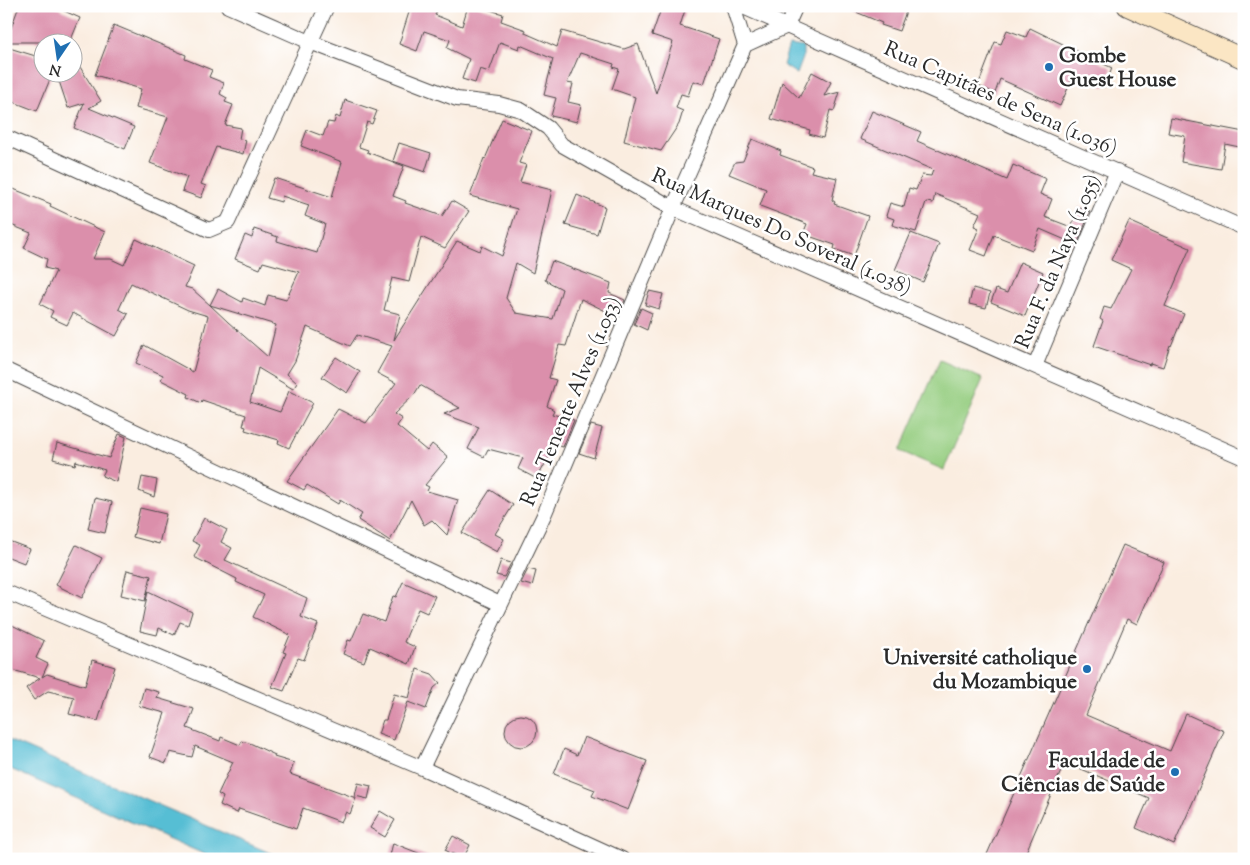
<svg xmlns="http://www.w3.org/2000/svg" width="1250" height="865" font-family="'Sorts Mill Goudy',serif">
  <rect width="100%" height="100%" fill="#fff"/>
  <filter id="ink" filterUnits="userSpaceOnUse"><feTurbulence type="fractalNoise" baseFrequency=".02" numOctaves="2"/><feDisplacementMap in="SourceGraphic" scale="10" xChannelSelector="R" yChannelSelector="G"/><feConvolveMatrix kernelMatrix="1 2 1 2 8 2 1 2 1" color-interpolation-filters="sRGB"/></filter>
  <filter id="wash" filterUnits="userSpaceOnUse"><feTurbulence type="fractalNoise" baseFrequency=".0096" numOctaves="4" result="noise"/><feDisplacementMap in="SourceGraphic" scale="20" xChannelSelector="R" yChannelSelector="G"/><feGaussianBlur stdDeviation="1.12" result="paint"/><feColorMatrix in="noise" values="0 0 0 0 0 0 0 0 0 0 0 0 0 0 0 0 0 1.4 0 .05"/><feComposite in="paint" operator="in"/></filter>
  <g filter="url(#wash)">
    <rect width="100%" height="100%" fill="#faede0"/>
    <path fill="#95cd80" stroke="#607c56" d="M940 360 983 379 944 470 900 451Z"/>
    <path fill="#56bed4" stroke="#407480" d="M789 45 803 47V58L797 74 783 65Z
      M6 739 284 859H215L6 767Z"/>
    <g id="blocks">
      <path fill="#db8fab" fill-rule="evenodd" d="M19 6H53L80 18 70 42H6Z
        M411 6H439L435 15 462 26 468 6H477L503 14 501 21 526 30 525 33 557 47 562 31 624 49 638 44 656 93 673 42 652 35 662 6H673L685 10 680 26 719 39 704 84 693 81 688 96 681 94 676 108 683 111 679 124 661 151 624 141 635 97 612 89 619 69 613 67 614 64 580 53 567 83 573 84 568 102 581 105 577 122 551 116 556 98 544 95 553 59 520 45 519 49 500 42 489 72 480 69 475 83 462 79 469 59 447 48 450 40 424 31 417 51 399 44Z
        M842 6H908L899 31 881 25 882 23Z
        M114 25 186 55 185 59 212 70 209 77 224 83 220 94 227 98 225 102 233 105 225 125 241 128 239 139 246 140 243 154 216 147 201 184 206 186 201 198 182 191 187 177 150 163 168 117 136 108 141 89 95 75Z
        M1030 28 1112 68 1105 87 1089 82 1087 85 1072 79 1060 106 1000 79 995 93 978 86 995 42 1001 44 1007 30 1026 37Z
        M6 47 42 58V72H53L37 111 6 99Z
        M72 54 101 101 89 108 134 127 125 149 74 128 84 103 68 108 56 72H72Z
        M812 72 831 82 824 96 840 92 834 111 830 110 823 138 809 134 810 130 771 119 782 82 799 98Z
        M345 100 377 111 372 124 367 122 359 147 368 150 367 152 404 166 393 196 406 201 405 203 442 216 452 201 469 211 445 248 421 237 409 282 392 278 384 310 400 314 394 340 457 241 480 251 482 246 502 256 517 209 470 196 484 158 485 159 502 119 532 131 519 163 526 165 520 182 552 190 533 273 516 263 506 298 516 313 553 319 562 289 545 280 552 261 611 283 609 293 625 300 618 317 581 299 566 346 559 345 549 378 556 380 547 406 554 410 552 414 574 420 563 447 555 445 537 479 518 469 523 458 488 449 484 457 468 449 479 427 444 414 460 408 420 385 414 395 394 414 402 419 397 426 427 451 432 444 448 457 425 485 429 487 427 491 458 500 447 535 432 520 424 525 411 500 390 541 358 520 362 514 340 500 338 504 307 485 304 490 287 481 338 409 366 423 396 383 377 373 392 346 357 335 350 346 307 327 295 361 287 374 297 383 293 389 258 368 250 402 280 412 289 391 313 403 289 448 278 443 279 440 245 430 246 427 243 426 246 415 202 400 201 403 188 397 189 394 161 380 163 375 136 363 144 345 193 372 208 316 188 310 131 283 119 309 128 314 116 336 73 313 67 325 50 317 53 311 40 304 56 271 45 268 47 259 24 248 31 233 6 223V186L51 204 50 206 105 232 93 259H111L124 265 136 239 194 266 185 287 192 289 210 305 218 289 242 302 243 298 265 306 268 295 286 300 299 272 263 262 260 269 235 259 245 235 252 238 254 229 278 237 277 241 317 253 325 224 305 216 309 205 282 196 281 202 267 198 274 178 332 197 342 162 301 146 307 130 323 136 328 122 334 123 336 116 340 118ZM210 305 276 325 268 357 228 322Z
        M872 111 921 132 917 141 1007 180 1013 165 1046 179 1040 194 1052 199 1045 217 1071 227 1079 207 1090 212 1077 245 1040 229 1032 250 994 235 986 256 970 250 979 228 974 226 980 213 935 194 933 203 926 202 916 232 892 225 894 219 886 216 890 203 904 207 909 188 916 190 922 175 931 176 933 170 860 139Z
        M1171 118 1244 132V148L1225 144 1221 169 1181 162 1185 136 1168 133Z
        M752 139 781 151 780 155 813 167 811 172 837 178 832 200 835 202 834 204 868 216 854 256 834 249 835 245 803 234 807 224 760 206 766 189 729 174 735 162 743 161Z
        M399 143 431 153 425 172 393 161Z
        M577 195 605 207 597 234 565 225Z
        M1129 221 1190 248 1165 306 1184 314 1171 346 1170 345 1163 367 1150 363V365L1094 346 1103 321 1100 319 1104 307 1111 309 1131 269 1111 260Z
        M911 233 939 244 923 282 895 270Z
        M1020 262 1043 272 1025 316 991 302 996 289 1007 293Z
        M973 288 990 293 986 308 969 304Z
        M649 291 663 294 659 309 645 305Z
        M641 308 652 313 647 330 634 324Z
        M336 357 360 372 347 393 322 377Z
        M591 425 602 428 594 458 579 453Z
        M119 434 126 437 116 482 102 476 105 470 76 461 75 465 53 459 57 443 109 458Z
        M142 477 157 480 154 497 139 491Z
        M490 490 513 505 495 534 504 539 497 552 462 533Z
        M95 498 112 502 105 533 88 529Z
        M140 508 166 514 159 544 133 537Z
        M204 518 227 530 221 542 232 548 225 560 307 598 301 617 318 624 304 660 298 658 284 691 272 687 286 653 283 652 290 635 253 617 264 595 236 582 237 579 194 557 200 545 192 541Z
        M6 540 30 549 24 563 6 556Z
        M76 545 102 558 82 598 56 585Z
        M1123 545 1164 562 1137 624 1127 619 1086 715 1170 751 1186 714 1224 731 1174 845 1136 828 1149 798 1065 762 1023 859H985Z
        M501 560 511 563 504 577 496 575Z
        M528 569 536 571 532 586 521 583Z
        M127 570 151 576 145 601 121 595Z
        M403 582 435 596 427 613 418 609 404 642 415 647 409 664 370 647 364 662 343 654 348 640 351 641 363 614 384 622 393 596 396 597Z
        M148 591 192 612 188 625 180 622 174 635 159 628 157 635 140 631Z
        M12 625 44 641 36 658 48 664 42 677 47 674 85 686 92 660 115 667 98 721 69 714 74 697 48 691 34 700 26 688 40 678 6 668V649Z
        M417 669 432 674 440 683 434 688 426 709 408 702 394 740 378 734 383 720H386L394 694 409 698Z
        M144 688 159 692 157 698 194 709 187 728 220 741 221 737 240 745 242 741 252 744 275 755 274 757 294 763 290 774 356 798 350 814 346 812 341 822 303 808 296 829 239 809 237 813 220 805 223 797 218 794 233 762 195 746 192 757 170 752 166 763 150 757 165 713 139 706Z
        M505 731a16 16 0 1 1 32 0a16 16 0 1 1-32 0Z
        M584 737 647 761 628 810 592 796 595 790 554 774 564 749 577 755Z
        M358 783 371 786 368 799 355 796Z
        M380 811 395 820 385 837 370 828Z
        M453 836 470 845 463 859 445 850Z
        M393 843 431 858V859H389Z"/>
    </g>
  </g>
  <g filter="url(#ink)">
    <use href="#blocks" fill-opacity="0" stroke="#4a4846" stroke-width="1"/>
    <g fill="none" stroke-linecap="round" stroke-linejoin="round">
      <g stroke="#4a4846" stroke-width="16">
        <path id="street" d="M228 6 310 42 457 99 499 104 521 110 548 128 562 145 673 208 1244 458
          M741 6 1244 228
          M745 45 787 26 796 6
          M6 137 209 230 228 222 327 6
          M1035 366 1117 171
          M6 370 500 604
          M6 592 422 768 622 859
          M422 768 544 515 673 208 745 45 733 6"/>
      </g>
      <g stroke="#4a4846" stroke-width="21">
        <path id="secondary" d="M1127 6 1244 59"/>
      </g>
      <use href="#street" stroke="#fff" stroke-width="14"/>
      <use href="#secondary" stroke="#fbe6c4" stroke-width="19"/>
    </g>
  </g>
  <g fill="#1f6fb2" stroke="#fff" stroke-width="2">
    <circle cx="1049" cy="67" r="5"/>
    <circle cx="1087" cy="669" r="5"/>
    <circle cx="1175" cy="772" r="5"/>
  </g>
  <g text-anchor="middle" stroke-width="5" stroke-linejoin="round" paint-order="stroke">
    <g font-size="21" font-weight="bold" fill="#2b2b2b" stroke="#fff" text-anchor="end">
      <text x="1059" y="62" text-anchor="start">Gombe<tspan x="1059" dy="24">Guest House</tspan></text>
      <text x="1077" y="664">Université catholique<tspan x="1077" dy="24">du Mozambique</tspan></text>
      <text x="1165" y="767">Faculdade de<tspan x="1165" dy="24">Ciências de Saúde</tspan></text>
    </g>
    <g font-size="21" fill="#2b2b2b" stroke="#fff">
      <text transform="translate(1001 98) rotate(24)" y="7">Rua Capitães de Sena (1.036)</text>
      <text transform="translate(782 231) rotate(24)" y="7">Rua Marques Do Soveral (1.038)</text>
      <text transform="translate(1057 261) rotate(-67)" y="7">Rua F. da Naya (1.055)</text>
      <text transform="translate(570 401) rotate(-67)" y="7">Rua Tenente Alves (1.053)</text>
    </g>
  </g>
  <rect width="1250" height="865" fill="none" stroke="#fff" stroke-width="25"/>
  <g transform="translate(58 58) rotate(193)"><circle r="24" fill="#ffffff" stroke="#aaaaaa"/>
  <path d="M0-4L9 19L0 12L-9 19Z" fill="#1f6fb2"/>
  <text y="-8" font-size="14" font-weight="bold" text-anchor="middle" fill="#2b2b2b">N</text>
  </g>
</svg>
